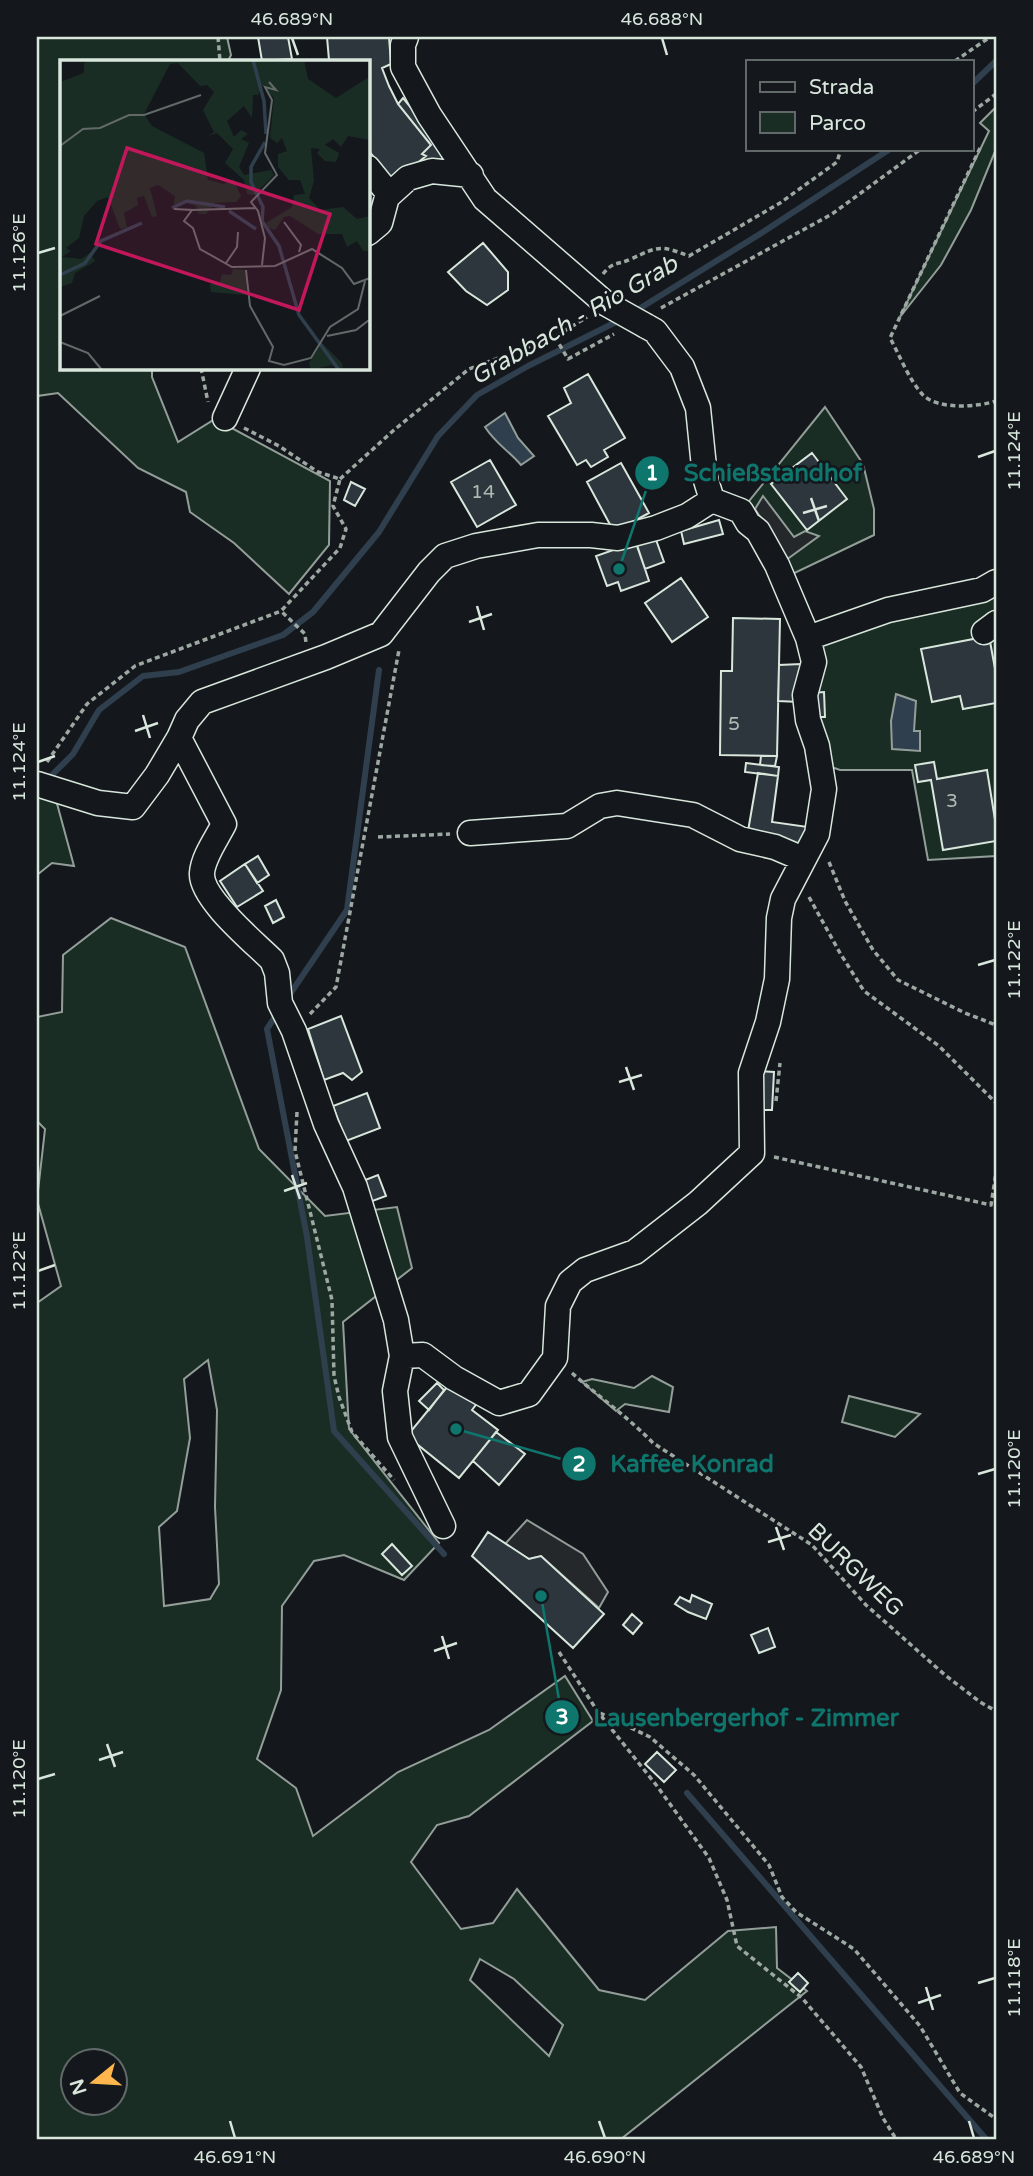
<svg xmlns="http://www.w3.org/2000/svg" width="1033" height="2176" font-family="'Varela Round',sans-serif">
  <rect width="100%" height="100%" fill="#14181c"/>
  <path fill="#1a2d24" stroke="#939e99" stroke-width="2" fill-rule="evenodd" d="M37 37H227L231 55 228 61H61V368H152V377L178 442 215 419 330 481 329 545 289 594 234 543 190 512 186 492 138 468 58 393 37 396Z
    M996 107V149L971 210 941 265 900 317 989 131 980 123Z
    M825 407 863 464 874 509V535L782 579 741 511Z
    M996 582V856L928 860 912 770H840L820 763 808 638Z
    M37 797 56 800 74 866 52 863 37 875Z
    M111 918 185 947 259 1149 325 1216 397 1207 412 1268 343 1322 349 1429 439 1543 404 1580 344 1555 314 1561 282 1606 281 1690 257 1759 296 1788 313 1836 398 1772 489 1730 565 1676 593 1721 469 1816 437 1825 411 1862 461 1929 493 1923 517 1889 599 1990 645 2000 728 1931 776 1927 777 1968 807 1991 621 2139H37V1303L61 1286 37 1200 45 1129 37 1121V1017L62 1012 63 955ZM208 1360 217 1410 215 1507 219 1584 210 1599 164 1606 159 1527 177 1511 190 1438 184 1379ZM480 1959 514 1979 563 2025 549 2056 470 1980ZM74 2060H116V2102H74Z
    M652 1376 673 1387 669 1412 625 1404 616 1411 582 1382 592 1379 634 1388Z
    M849 1396 920 1414 895 1437 842 1422Z"/>
  <path fill="#24282b" stroke="#939e99" stroke-width="2" d="M763 496 794 537 805 531 819 536 782 563 768 529 755 509Z
    M527 1520 583 1554 608 1592 599 1608 541 1556 529 1559 505 1544Z"/>
  <path fill="#2f3f4d" stroke="#939e99" stroke-width="2" d="M505 413 518 438 534 456 521 465C508 450 496 444 485 427Z
    M896 694 916 701 914 731H920V751L892 749 891 721Z"/>
  <g fill="none" stroke-linecap="round" stroke-linejoin="round">
    <path stroke="#2f3f4d" stroke-width="6" d="M972 84 996 61
      M634 312 763 232 890 149
      M46 781 73 754 99 710 143 676 179 672 283 635 313 612 379 532 438 436 477 395 528 366 622 319
      M288 997 347 910 379 670
      M278 1012 267 1029 307 1237 334 1431 444 1554
      M687 1793 986 2139"/>
  </g>
  <path fill="#2c363c" stroke="#d8e6dc" stroke-width="2" d="M258 37H288L292 59 262 61Z
    M327 37H389L391 64 382 68 389 86 398 104 431 145 422 154 426 156 394 182 368 150V61L329 60Z
    M403 98 450 155 448 165 417 164 426 156 422 154 431 145 398 104Z
    M483 243 508 272V290L487 305 466 291 448 272Z
    M588 374 625 438 604 450 608 457 591 467 586 460 577 465 548 416 571 403 564 388Z
    M812 453 847 499 807 530 771 484Z
    M490 460 516 505 477 527 451 482Z
    M621 463 649 513 614 532 587 482Z
    M351 482 365 489 355 506 344 500Z
    M719 520 723 534 684 544 681 531Z
    M655 537 664 562 645 569 637 546Z
    M636 542 649 581 621 591 618 582 607 586 596 556Z
    M681 578 708 617 672 642 645 603Z
    M733 618 780 619 777 756 720 755 721 671H732Z
    M989 636 996 674V703L963 709 960 696 932 702 921 649Z
    M801 664 800 702 778 701 779 665Z
    M824 692 825 717H811L809 693Z
    M761 756H777L775 766 760 765Z
    M934 762 937 779 987 770 996 826V841L943 850 931 780 918 782 915 765Z
    M746 763 779 767 778 776 745 772Z
    M758 773 778 776 772 822 808 827 803 847 747 837Z
    M258 856 269 875 257 883 245 864Z
    M245 864 263 891 237 907 220 881Z
    M276 900 284 917 273 923 265 906Z
    M341 1016 362 1072 352 1080 343 1073 324 1080 308 1029Z
    M757 1071 774 1072 772 1110H755Z
    M367 1093 380 1128 346 1141 333 1106Z
    M378 1175 386 1196 367 1203 360 1182Z
    M452 1381 478 1402 472 1410 498 1430 459 1478 407 1436Z
    M437 1383 444 1390 429 1410 419 1401Z
    M496 1432 525 1454 499 1485 473 1461Z
    M488 1532 529 1559 541 1556 604 1614 573 1648 472 1556Z
    M392 1544 412 1566 402 1575 382 1554Z
    M692 1595 712 1604 706 1619 688 1612 675 1604 680 1597 690 1602Z
    M632 1614 642 1623 633 1634 623 1625Z
    M768 1628 775 1647 759 1653 751 1635Z
    M657 1752 676 1770 664 1782 645 1764Z
    M798 1973 808 1983 800 1992 789 1982Z"/>
  <g fill="none" stroke-linecap="round" stroke-linejoin="round">
    <g stroke="#d8e6dc" stroke-width="27">
      <path id="minor" d="M406 37 403 45V67L429 115 485 199 605 303
        M368 168 389 194
        M368 233 380 223 387 197 408 178 432 171 471 175
        M646 326 655 331 682 367 698 408 705 477 712 500
        M225 418 248 368
        M984 632 996 623
        M808 638 888 610 982 590 996 582
        M179 738 224 824C217 838 203 857 202 873 200 898 255 943 272 960L277 973 280 1003 294 1031 326 1124 355 1187 396 1320 402 1356
        M37 784 98 803 133 807 157 775 179 738 187 720 202 702 326 657 381 634 429 572 445 556 476 546 538 535H591L618 538 656 528 687 516 712 500
        M470 833 567 826 600 806 617 803 693 815 740 839 775 847 803 859
        M443 1526 400 1437 395 1391 402 1356 423 1355 454 1378 499 1403 529 1394 555 1358 558 1306 570 1282 585 1270 635 1252 698 1203 752 1153 751 1073 768 1022 777 979 779 918 783 899 817 834 824 789 817 746 808 720 805 695 814 662 808 638 777 565 758 531 748 523 741 511 712 500"/>
    </g>
    <path stroke="#9da8a2" stroke-width="3.5" stroke-dasharray="5 3.5" stroke-linecap="butt" d="M218 37 220 61
      M955 61 990 37
      M972 112 996 94
      M980 148 890 338C900 356 909 380 923 395 938 410 978 407 996 401
      M603 274C613 261 618 265 631 259 659 246 660 245 689 256L780 203 837 162 841 149
      M661 308 832 214 921 149
      M555 337 568 359 614 334
      M201 368 208 402
      M244 428 279 446 318 472 340 479 333 506 346 529 340 548 281 611 305 634 306 643
      M340 479 394 430 469 369 555 337 587 317
      M47 762 87 704 135 666 281 611
      M378 837 450 834
      M829 862 845 901 873 950 898 980 965 1013 996 1025
      M809 897 840 953 864 991 939 1046 996 1103
      M310 1014 336 987 399 650
      M776 1101 780 1063
      M297 1112 295 1151 332 1300 334 1376 339 1397 352 1432 394 1480
      M774 1157 991 1205 996 1173
      M572 1373C599 1397 628 1417 653 1443L812 1545 866 1605 945 1675 980 1702 996 1711
      M559 1652 598 1712 657 1786 709 1858 727 1900 737 1946 802 1998 861 2067 883 2118 896 2139
      M600 1713 650 1737 694 1775 769 1865 782 1897 796 1912 854 1949 920 2026 960 2093 996 2119"/>
    <use href="#minor" stroke="#14181c" stroke-width="24"/>
    <g stroke="#d8e6dc" stroke-width="27" stroke-linecap="butt">
      <path id="minor-bridge" d="M605 303 646 326"/>
    </g>
    <use href="#minor-bridge" stroke="#14181c" stroke-width="24"/>
  </g>
  <path fill="none" stroke="#d8e6dc" stroke-width="2.5" d="M292 38 298 55M662 38 667 55M38 253 55 248M978 457 995 451M811 498 819 521M803 513 827 506M477 606 484 630M469 622 492 614M143 715 150 738M135 731 158 723M38 762 55 756M978 965 995 960M626 1067 634 1090M619 1082 642 1075M292 1175 300 1199M284 1191 307 1183M38 1271 55 1265M978 1474 995 1469M776 1527 784 1550M768 1542 791 1535M442 1636 449 1659M434 1651 457 1643M107 1744 115 1767M99 1760 123 1752M38 1779 55 1774M978 1983 995 1978M926 1987 933 2010M918 2003 941 1995M230 2121 235 2138M599 2121 605 2138M969 2121 974 2138"/>
  <g text-anchor="middle" stroke-width="5" stroke-linejoin="round" paint-order="stroke">
    <g font-size="19" fill="#adbab4">
      <text x="483" y="498">14</text>
      <text x="734" y="730">5</text>
      <text x="952" y="807">3</text>
    </g>
    <g font-size="23" fill="#d8e6dc" stroke="#14181c">
      <text transform="translate(856 1569) rotate(44)" y="8">BURGWEG</text>
    </g>
    <g font-size="24" font-style="italic" fill="#d8e6dc" stroke="#14181c">
      <text transform="translate(574 320) rotate(-30)" y="8">Grabbach - Rio Grab</text>
    </g>
  </g>
  <g transform="translate(60 60)">
    <rect width="310" height="310" fill="#14181c"/>
    <path d="M30 0H244L248 19 276 38 309 17 310 80 288 76 281 87 273 79 265 85 279 93 276 102 265 101 257 93 260 89 251 88 254 121 249 138 260 150 283 147 297 159 310 156V191H303L297 181 287 187 282 174H258L230 156 224 157 215 170 209 168 206 163 232 147 234 135 245 134 240 120H229L218 107V94L227 91 222 78 217 83 210 78 214 38 202 25 198 35H193L192 58 184 46 167 61 174 77 181 70 188 74 181 79 189 83 179 107 184 115 211 110 214 115 194 135 187 134 184 120 165 103 173 89 157 73 148 76 154 72 143 50 154 32 147 25 140 26 118 3 110 4 84 54 92 66 144 93 148 120 164 124 173 119 181 136 176 142 155 143 146 154H139L136 146 126 143 113 148 115 136 98 125 90 128 97 156 92 157 84 136 77 138 78 145 64 153 67 168 60 169 48 137 37 141 24 156 19 178 6 188 11 191 2 197 21 199 30 193 35 201 15 213 12 223 0 227V22L24 13V3ZM173 209 186 210 187 235 151 232 150 224H159L162 214 171 215ZM262 283 282 303 283 310 271 305 251 310 249 303Z" fill="#1a2d24"/>
    <path fill="none" stroke="#2f3f4d" stroke-width="3.5" d="M193 0 204 41 206 74M205 82 191 107V122L203 147 202 161 219 186 239 255 279 310M112 148 127 141 165 147M169 151 196 169M0 215 25 203 41 181 82 163"/>
    <path fill="none" stroke="#626a69" stroke-width="2" d="M0 86 23 69 40 68 69 55H84L141 35M114 149 132 150 124 161 133 168 140 189 172 207 215 206 252 189 282 208 294 224 310 218M132 150 196 148M224 162 241 185 239 192M166 203 177 187 178 172M202 205 205 178 198 151 191 142 217 115 205 93 212 40 205 27 216 30 209 22M186 210 190 246 213 287 209 301 224 305 251 298 270 267 298 249 305 221M0 256 40 236M267 276 296 270 309 260M0 282 28 293 42 310"/>
    <path fill="#c2185b" fill-opacity="0.15" stroke="#c2185b" stroke-width="3.5" d="M67 88 270 154 239 250 36 184Z"/>
    <rect width="310" height="310" fill="none" stroke="#d8e6dc" stroke-width="3.5"/>
  </g>
  <path fill="none" stroke="#0f766e" stroke-width="2.5" d="M619 569L652 473M456 1429L579 1464M541 1596L562 1717"/>
  <g fill="#0f766e" stroke="#14181c" stroke-width="2.5">
    <circle cx="619" cy="569" r="7"/>
    <circle cx="456" cy="1429" r="7"/>
    <circle cx="541" cy="1596" r="7"/>
    <circle cx="652" cy="473" r="18"/>
    <circle cx="579" cy="1464" r="18"/>
    <circle cx="562" cy="1717" r="18"/>
  </g>
  <g font-size="21" text-anchor="middle" font-weight="bold" fill="#fff">
    <text x="652" y="480">1</text>
    <text x="579" y="1471">2</text>
    <text x="562" y="1724">3</text>
  </g>
  <g font-size="24" text-anchor="middle" font-weight="bold" fill="#0f766e" stroke="#14181c" stroke-width="5" stroke-linejoin="round" paint-order="stroke">
    <text x="773" y="481">Schießstandhof</text>
    <text x="692" y="1472">Kaffee Konrad</text>
    <text x="746" y="1726">Lausenbergerhof - Zimmer</text>
  </g>
  <rect width="1033" height="2176" fill="none" stroke="#14181c" stroke-width="77"/>
  <rect x="746" y="60" width="228" height="91" fill="#14181c" stroke="#626a69" stroke-width="2"/>
  <rect x="760" y="82" width="35" height="10" fill="#14181c" stroke="#626a69" stroke-width="2"/>
  <text x="809" y="94" font-size="21" fill="#d8e6dc">Strada</text>
  <rect x="760" y="112" width="35" height="21" fill="#1a2d24" stroke="#626a69" stroke-width="2"/>
  <text x="809" y="130" font-size="21" fill="#d8e6dc">Parco</text>
  <g transform="translate(94 2082) rotate(252)"><circle r="33" fill="#14181c" stroke="#626a69" stroke-width="2"/>
  <path d="M0-5L12 26L0 18L-12 26Z" fill="#ffb74d"/>
  <text y="-10" font-size="19" font-weight="bold" text-anchor="middle" fill="#d8e6dc">N</text>
  </g>
  <rect x="38" y="38" width="957" height="2100" fill="none" stroke="#d8e6dc" stroke-width="2.5"/>
  <g font-size="18" text-anchor="middle" fill="#d8e6dc">
    <text x="292" y="25">46.689°N</text>
    <text x="662" y="25">46.688°N</text>
    <text transform="translate(19 253) rotate(-90)" y="6">11.126°E</text>
    <text transform="translate(1014 451) rotate(-90)" y="6">11.124°E</text>
    <text transform="translate(19 762) rotate(-90)" y="6">11.124°E</text>
    <text transform="translate(1014 960) rotate(-90)" y="6">11.122°E</text>
    <text transform="translate(19 1271) rotate(-90)" y="6">11.122°E</text>
    <text transform="translate(1014 1469) rotate(-90)" y="6">11.120°E</text>
    <text transform="translate(19 1779) rotate(-90)" y="6">11.120°E</text>
    <text transform="translate(1014 1978) rotate(-90)" y="6">11.118°E</text>
    <text x="235" y="2163">46.691°N</text>
    <text x="605" y="2163">46.690°N</text>
    <text x="974" y="2163">46.689°N</text>
  </g>
</svg>
